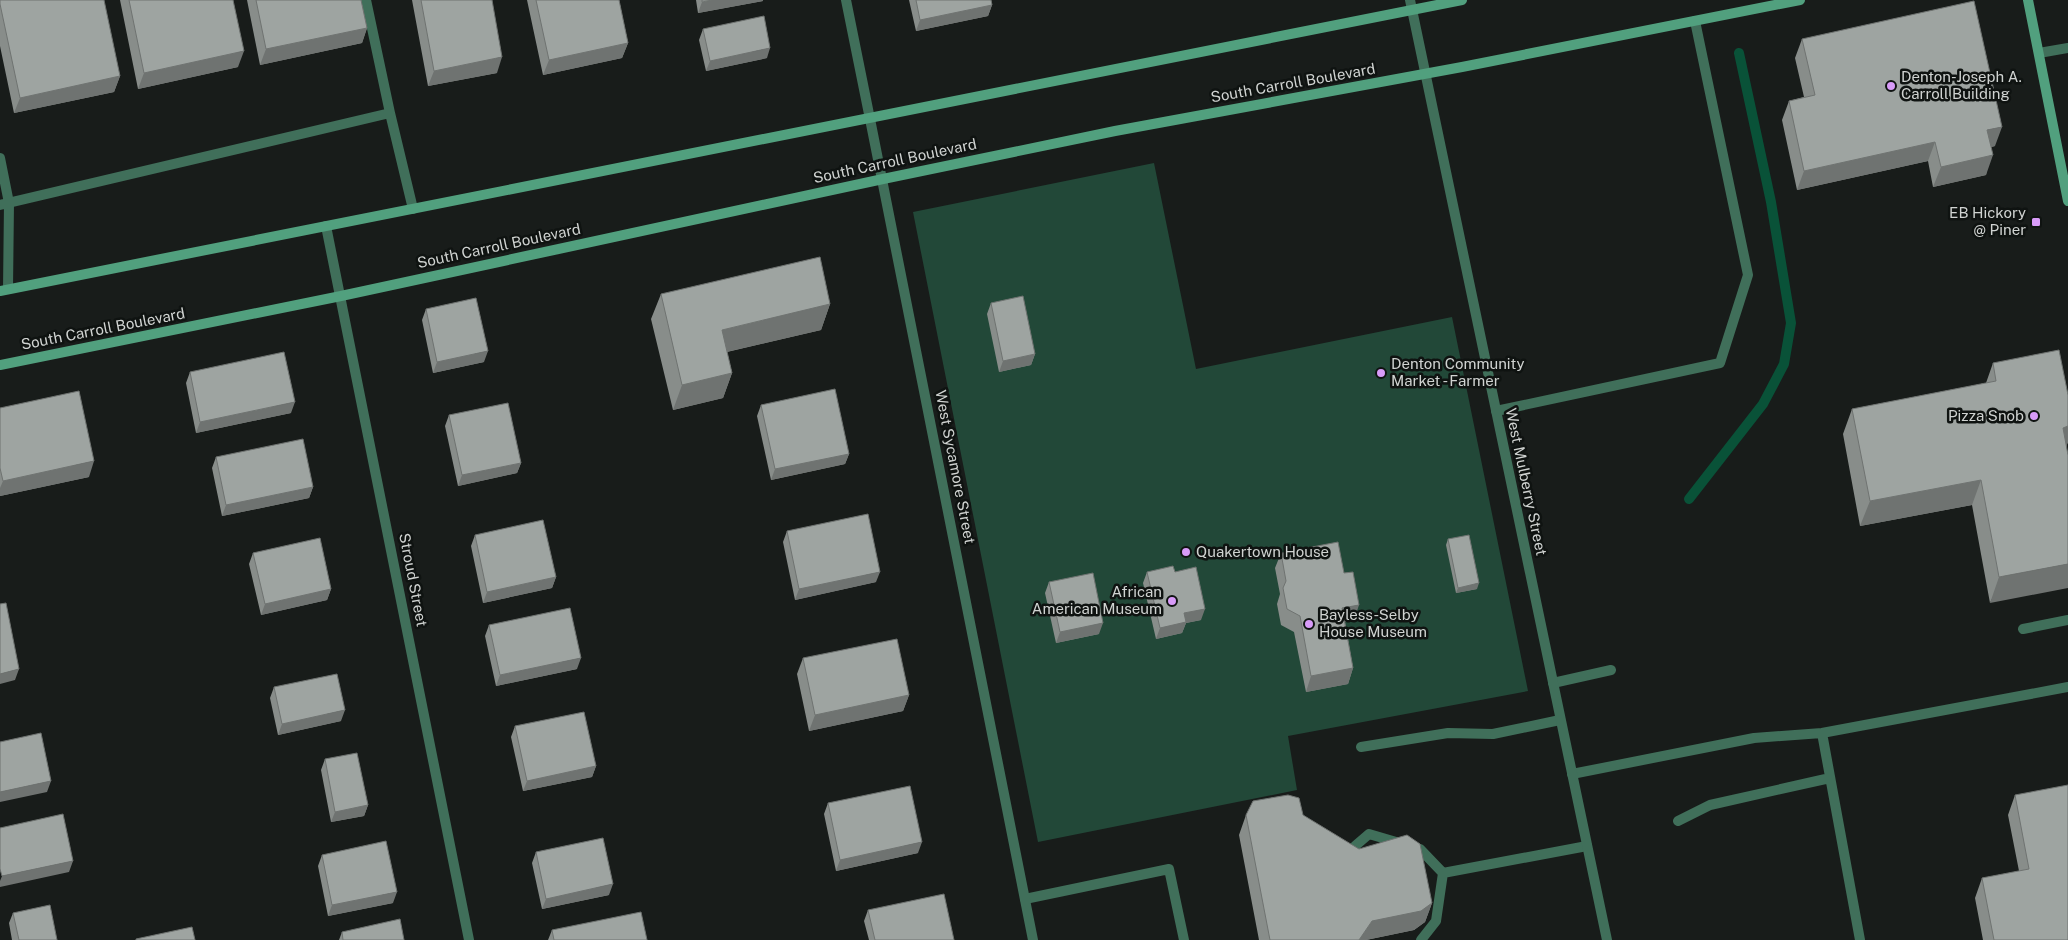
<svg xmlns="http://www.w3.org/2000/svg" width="2068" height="940" font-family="'Public Sans',sans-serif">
  <rect width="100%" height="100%" fill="#181c1a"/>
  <path fill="#224838" d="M1154 163 1196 369 1452 317 1528 691 1288 736 1297 790 1038 842 913 212Z"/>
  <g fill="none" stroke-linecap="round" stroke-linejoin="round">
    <path stroke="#095238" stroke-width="10" d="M1689 499 1763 404 1784 364 1791 323 1771 202 1739 53"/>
    <path stroke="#406f5a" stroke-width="10" d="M366 0 390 113 413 209
      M2039 53 2068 48
      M0 158 9 203 8 289
      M0 205 390 113
      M1496 411 1720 363 1748 275 1695 21
      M2023 629 2068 620
      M1553 683 1611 670
      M1822 733 1860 940
      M1361 747 1448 733 1493 734 1560 720
      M1572 774 1754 738 1822 733 2068 687
      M1678 821 1710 805 1830 778
      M1358 860 1355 846 1369 834 1420 849 1443 873
      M1443 873 1587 846
      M1025 899 1169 869 1184 940
      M1421 940 1436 921 1443 873"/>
    <path stroke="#406f5a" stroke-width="10" d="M846 0 870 119
      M1410 0 1607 940
      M326 226 469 940"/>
    <path stroke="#406f5a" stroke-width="10" d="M870 119 1033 940"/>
    <path stroke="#51a07e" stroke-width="10" d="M2028 0 2068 201
      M0 291 1462 0
      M0 365 341 296 883 179 1115 131 1462 67 1800 0"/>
  </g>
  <path fill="#888d8a" d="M0 0 120 76 114 92 14 113 0 46Z
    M120 0H233L238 67 138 89Z
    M247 0H361L367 28 362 43 260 65Z
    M412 0H492L497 73 428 86Z
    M527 0H619L628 43 622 58 543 75Z
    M696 0H763V1L698 13Z
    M909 0H991L992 5 988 16 916 31Z
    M703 29 767 58 706 71 699 40Z
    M1802 39 1995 146 1991 147 1986 175 1933 187 1928 161 1797 190 1782 120 1789 101 1804 97 1795 58Z
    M661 294 830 304 821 330 727 352 732 373 723 398 673 410 651 319Z
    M991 303 1035 354 1031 365 999 372 987 314Z
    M426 309 484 362 433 373 422 320Z
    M1993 363 2068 395V442L1990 603 1972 505 1860 526 1843 434 1852 409 1986 383Z
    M190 372 291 413 196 433 186 383Z
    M761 405 849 454 845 464 771 480 757 416Z
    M0 408 89 477 0 496Z
    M449 415 521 463 517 473 458 486 445 426Z
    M216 457 313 487 309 498 222 516 212 468Z
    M787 531 876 582 795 600 783 542Z
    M475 535 556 577 552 588 483 603 471 546Z
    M1448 539 1477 589 1456 593 1446 545Z
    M253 553 331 589 327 600 261 615 249 564Z
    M1281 553 1354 620 1345 622 1353 668 1348 684 1306 692 1294 632 1281 625 1277 604 1280 594 1275 568Z
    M1147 572H1175L1201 620 1186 623 1182 633 1156 639 1143 583Z
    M1049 582 1099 634 1056 643 1045 593Z
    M489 625 577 669 496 686 485 636Z
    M803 658 909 695 903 711 809 731 797 674Z
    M274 687 341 721 278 735 270 698Z
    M515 726 596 766 592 777 523 791 511 737Z
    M325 759 368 805 364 816 331 822 321 770Z
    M2015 795 2068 940H1983L1975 898 1982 878 2019 871 2008 815Z
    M828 803 918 853 836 871 824 814Z
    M1246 815H1303L1432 903 1425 922 1414 930 1366 940H1259L1239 835Z
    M536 852 609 895 542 909 532 863Z
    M322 855 393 903 328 916 318 866Z
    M868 910 954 940H869L864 921Z
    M13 913 57 940H12L9 923Z
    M552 930 647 940H548Z
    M342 932 404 940H339Z"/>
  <path fill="#6f7371" d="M712 0H763V1L698 13 702 2Z
    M992 5 988 16 916 31 920 20Z
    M367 28 362 43 260 65 266 49Z
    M628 43 622 58 543 75 549 60Z
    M770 48 767 58 706 71 710 61Z
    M244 51 238 67 138 89 144 73Z
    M502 57 497 73 428 86 434 71Z
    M120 76 114 92 14 113 20 98Z
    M2002 127 1995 146 1980 150 1987 130Z
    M1935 142 1928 161 1797 190 1804 171Z
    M1993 155 1986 175 1933 187 1941 167Z
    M830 304 821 330 713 355 722 330Z
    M488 351 484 362 433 373 437 362Z
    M1035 354 1031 365 999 372 1003 361Z
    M732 373 723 398 673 410 682 385Z
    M295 402 291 413 196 433 200 422Z
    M2068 426V442L2065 450 2063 428Z
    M849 454 845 464 771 480 775 469Z
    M94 461 89 477 0 496V488L3 481Z
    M521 463 517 473 458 486 462 475Z
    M1981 480 1972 505 1860 526 1870 501Z
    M313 487 309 498 222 516 226 505Z
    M2068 564V588L1990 603 1999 577Z
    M880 572 876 582 795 600 799 589Z
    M556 577 552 588 483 603 487 592Z
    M1479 583 1477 589 1456 593 1458 588Z
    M331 589 327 600 261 615 265 604Z
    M1359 605 1354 620 1336 623 1342 608Z
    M1205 609 1201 620 1186 623 1182 633 1156 639 1160 628 1184 613Z
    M1103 623 1099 634 1056 643 1060 632Z
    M581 658 577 669 496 686 500 675Z
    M1353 668 1348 684 1306 692 1311 676Z
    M19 669 15 680 0 684V674Z
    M909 695 903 711 809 731 815 715Z
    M345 710 341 721 278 735 282 724Z
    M596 766 592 777 523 791 527 781Z
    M51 781 47 792 0 802V792Z
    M368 805 364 816 331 822 335 812Z
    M922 842 918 853 836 871 840 860Z
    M73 861 69 872 0 887V881L2 876Z
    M613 884 609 895 542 909 546 899Z
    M397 892 393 903 328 916 332 905Z
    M1432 903 1425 922 1414 930 1366 940H1359L1372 921Z"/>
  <path fill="#9ea4a1" stroke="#6f7371" d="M0 0H104L120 76 20 98 0 4Z
    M129 0H233L244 51 144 73Z
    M256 0H361L367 28 266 49Z
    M421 0H492L502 57 434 71Z
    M536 0H619L628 43 549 60Z
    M702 0H712L702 2Z
    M916 0H991L992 5 920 20Z
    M1974 1 2002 127 1987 130 1993 155 1941 167 1935 142 1804 171 1789 101 1815 95 1802 39Z
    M764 16 770 48 710 61 703 29Z
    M820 257 830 304 722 330 732 373 682 385 661 294Z
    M1023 296 1035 354 1003 361 991 303Z
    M476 298 488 351 437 362 426 309Z
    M2059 350 2068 395V426L2063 428 2068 455V564L1999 577 1981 480 1870 501 1852 409 1996 381 1993 363Z
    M284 352 295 402 200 422 190 372Z
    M835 389 849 454 775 469 761 405Z
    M79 391 94 461 3 481 0 468V408Z
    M508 403 521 463 462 475 449 415Z
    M303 439 313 487 226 505 216 457Z
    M868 514 880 572 799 589 787 531Z
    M543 520 556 577 487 592 475 535Z
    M1469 535 1479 583 1458 588 1448 539Z
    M320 538 331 589 265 604 253 553Z
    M1338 542 1344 573 1353 572 1359 605 1342 608 1353 668 1311 676 1300 616 1287 609 1283 588 1286 581 1281 553Z
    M1173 566 1175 572 1196 567 1205 609 1184 613 1186 622 1160 628 1147 572Z
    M1093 573 1103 623 1060 632 1049 582Z
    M6 603 19 669 0 674V604Z
    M570 608 581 658 500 675 489 625Z
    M897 639 909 695 815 715 803 658Z
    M337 674 345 710 282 724 274 687Z
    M584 712 596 766 527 781 515 726Z
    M41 733 51 781 0 792V742Z
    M357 753 368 805 335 812 325 759Z
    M2068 785V940H1994L1982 878 2029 869 2015 795Z
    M910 786 922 842 840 860 828 803Z
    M1288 795 1299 798 1303 815 1359 849 1407 835 1420 844 1432 903 1421 911 1372 921 1359 940H1270L1246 815 1253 801Z
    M63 814 73 861 2 876 0 869V828Z
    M603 838 613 884 546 899 536 852Z
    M386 841 397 892 332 905 322 855Z
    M944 894 954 940H875L868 910Z
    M50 905 57 940H19L13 913Z
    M641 912 647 940H554L552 930Z
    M400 919 404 940H343L342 932Z
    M192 927 195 940H136V939Z"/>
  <g fill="#d89bf8" stroke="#0f1311" stroke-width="2">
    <circle cx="1891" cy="86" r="5"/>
    <rect x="2031" y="217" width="10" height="10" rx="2.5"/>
    <circle cx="1381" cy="373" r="5"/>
    <circle cx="2034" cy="416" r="5"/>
    <circle cx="1186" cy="552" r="5"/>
    <circle cx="1172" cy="601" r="5"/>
    <circle cx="1309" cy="624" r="5"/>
  </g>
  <g text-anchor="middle" stroke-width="5" stroke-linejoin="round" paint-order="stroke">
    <g font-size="15" fill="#d0d3d1" stroke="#0f1311" text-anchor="start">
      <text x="1901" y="82">Denton-Joseph A.<tspan x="1901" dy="17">Carroll Building</tspan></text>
      <text x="2026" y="218" text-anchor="end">EB Hickory<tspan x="2026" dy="17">@ Piner</tspan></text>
      <text x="1391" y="369">Denton Community<tspan x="1391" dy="17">Market - Farmer</tspan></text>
      <text x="2024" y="421" text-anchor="end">Pizza Snob</text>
      <text x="1196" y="557">Quakertown House</text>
      <text x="1162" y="597" text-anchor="end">African<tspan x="1162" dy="17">American Museum</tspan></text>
      <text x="1319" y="620">Bayless-Selby<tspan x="1319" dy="17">House Museum</tspan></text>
    </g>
    <g font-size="15" fill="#d0d3d1" stroke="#0f1311">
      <text transform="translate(1293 83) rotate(-10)" y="5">South Carroll Boulevard</text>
      <text transform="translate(895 161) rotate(-12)" y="5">South Carroll Boulevard</text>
      <text transform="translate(499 246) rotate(-12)" y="5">South Carroll Boulevard</text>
      <text transform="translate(103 329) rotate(-11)" y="5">South Carroll Boulevard</text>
      <text transform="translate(955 467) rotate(79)" y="5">West Sycamore Street</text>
      <text transform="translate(1526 482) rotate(78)" y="5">West Mulberry Street</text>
      <text transform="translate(413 580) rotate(79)" y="5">Stroud Street</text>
    </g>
  </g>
</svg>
